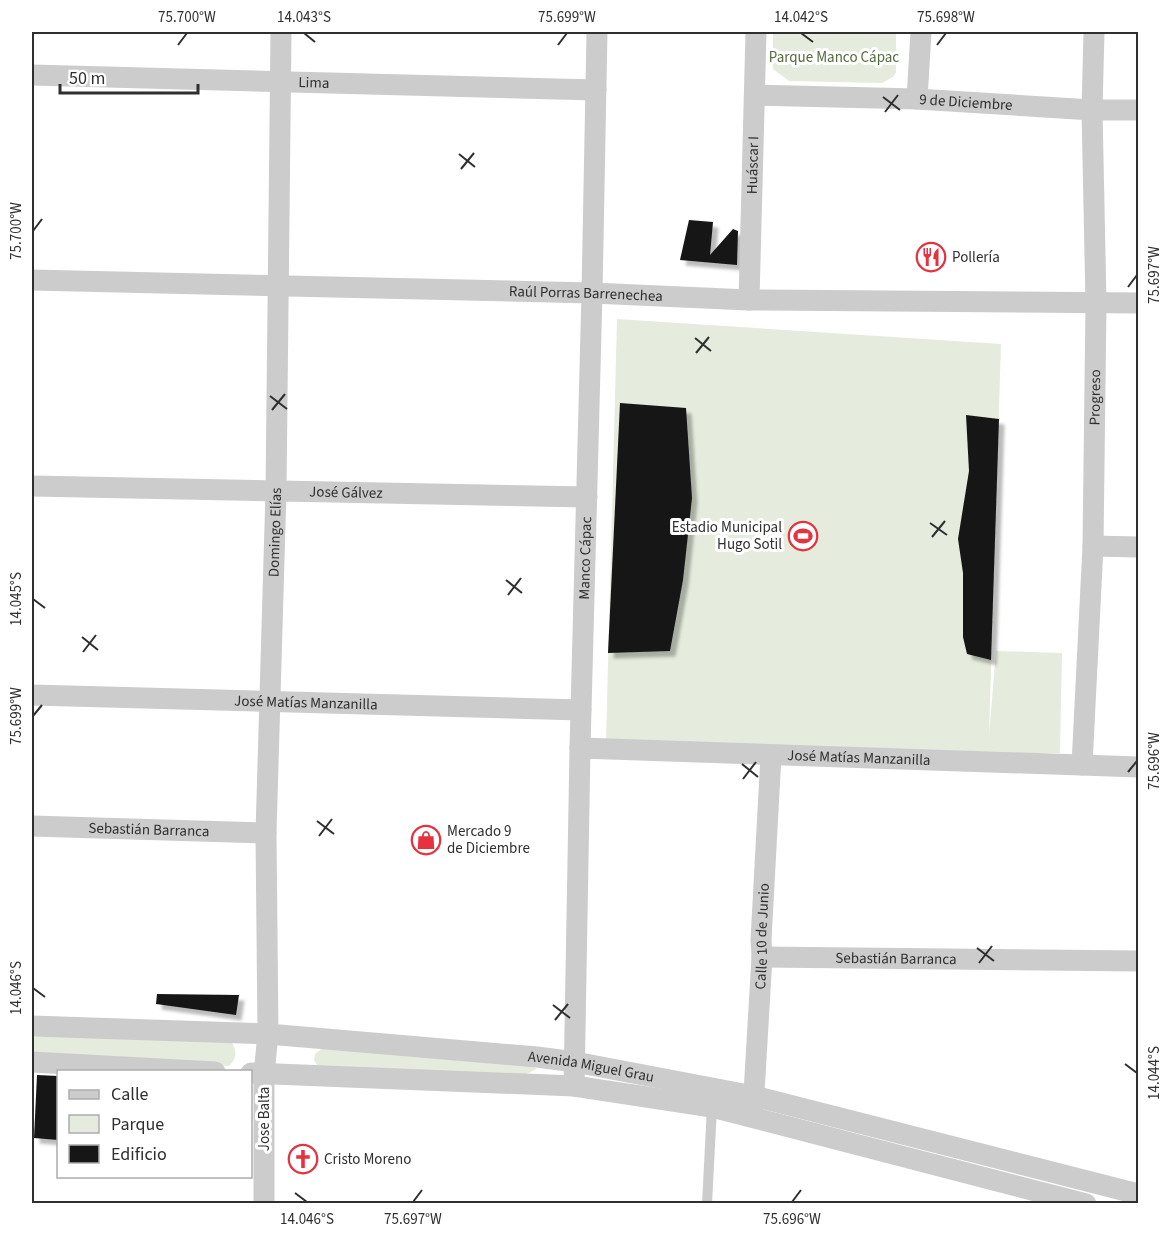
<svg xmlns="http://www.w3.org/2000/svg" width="1170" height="1235" font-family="'Source Sans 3',sans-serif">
  <defs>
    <filter id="shadow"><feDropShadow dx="5.5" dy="5.5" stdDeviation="1.5" flood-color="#0004"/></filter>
  </defs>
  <rect width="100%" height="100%" fill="#fff"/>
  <path fill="#e5ecdd" d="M773 32H896V73L893 77 882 83 789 81 773 69Z
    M617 319 1001 344 989 735 996 651 1062 653 1060 753 988 754 606 740Z
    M32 1037 226 1038C237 1045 239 1057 229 1066L32 1054Z
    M324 1047 528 1063 537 1069 524 1075 319 1067 314 1061 315 1054Z"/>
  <path fill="#161616" filter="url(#shadow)" d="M689 220 713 222 710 255 733 229 738 231 737 265 680 260Z
    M620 403 686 408 692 498 683 580 670 651 608 653Z
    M966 415 999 419 991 660 967 654 963 637V573L958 539 969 471Z
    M157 994 239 995 236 1015 156 1004Z
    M37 1075 58 1076V1140L34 1138Z"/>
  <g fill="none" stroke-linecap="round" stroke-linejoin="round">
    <path stroke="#ccc" stroke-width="10" d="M707 1204 712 1107"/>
    <g stroke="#ccc" stroke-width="21">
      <path id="s1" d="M32 75 596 90"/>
      <path id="s2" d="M756 95 917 99 1092 110H1138"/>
      <path d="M917 99 921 32"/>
      <path id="s3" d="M32 280 592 293 749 300 1138 303"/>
      <path id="s4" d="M749 300 756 32"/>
      <path id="s5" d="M32 486 587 497"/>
      <path d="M1093 546 1138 547"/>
      <path id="s6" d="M32 695 581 710"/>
      <path id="s7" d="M580 748 1138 767"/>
      <path id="s8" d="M1082 765 1093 546 1096 303 1092 110 1094 32"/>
      <path id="s9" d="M32 826 266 833"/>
      <path id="s10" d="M762 957 1138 961"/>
      <path id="s11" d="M32 1026 268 1034 537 1057 575 1062 754 1096 1138 1194"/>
      <path d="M32 1062 215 1072"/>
      <path d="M251 1073 574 1086 712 1107 1086 1204"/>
      <path id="s12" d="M574 1086 580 748 592 293 597 32"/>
      <path id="s13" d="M753 1110 762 957 761 940 771 755"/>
      <path id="s14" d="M264 1204V1074L268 1034 266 833 276 491 281 32"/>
    </g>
  </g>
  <path fill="none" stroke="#2f2f2f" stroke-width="2" d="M304 33 315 42M801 33 813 42M178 45 187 33M558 45 567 33M937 45 946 33M883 97 900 110M885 112 898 95M459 154 475 167M461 169 474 153M33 231 42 219M1128 287 1137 275M695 338 711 351M696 353 709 337M270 396 287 409M272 410 285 394M930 523 947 535M932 537 945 521M506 580 522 593M508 595 521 578M33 599 45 608M82 637 98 650M83 652 96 635M33 716 42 705M742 764 758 777M1128 772 1137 761M743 779 756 762M317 821 334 834M319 836 332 819M977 948 994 961M979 963 992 946M33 988 45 997M553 1005 570 1018M555 1020 568 1004M1125 1064 1137 1073M295 1193 307 1202M413 1202 422 1190M792 1202 801 1190"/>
  <defs>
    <g id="restaurant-ring" transform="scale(1.5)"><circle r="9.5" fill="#fff" stroke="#e6313e" stroke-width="1.5"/><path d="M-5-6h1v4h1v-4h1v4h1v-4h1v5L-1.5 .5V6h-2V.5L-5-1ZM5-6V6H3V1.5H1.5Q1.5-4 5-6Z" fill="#e6313e"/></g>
    <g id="stadium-ring" transform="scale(1.5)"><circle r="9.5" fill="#fff" stroke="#e6313e" stroke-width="1.5"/><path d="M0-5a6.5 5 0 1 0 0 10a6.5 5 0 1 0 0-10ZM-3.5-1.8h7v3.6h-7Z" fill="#e6313e"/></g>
    <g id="shop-ring" transform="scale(1.5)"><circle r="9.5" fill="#fff" stroke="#e6313e" stroke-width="1.5"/><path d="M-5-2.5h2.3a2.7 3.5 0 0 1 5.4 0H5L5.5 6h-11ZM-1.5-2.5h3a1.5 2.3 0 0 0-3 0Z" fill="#e6313e"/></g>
    <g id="church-ring" transform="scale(1.5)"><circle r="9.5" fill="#fff" stroke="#e6313e" stroke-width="1.5"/><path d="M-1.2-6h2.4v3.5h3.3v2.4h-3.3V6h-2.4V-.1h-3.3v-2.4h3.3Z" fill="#e6313e"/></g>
  </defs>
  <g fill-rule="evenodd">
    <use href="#restaurant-ring" x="931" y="257"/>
    <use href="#stadium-ring" x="803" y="536"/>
    <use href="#shop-ring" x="426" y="840"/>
    <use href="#church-ring" x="303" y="1159"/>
  </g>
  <g text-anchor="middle" stroke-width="6" stroke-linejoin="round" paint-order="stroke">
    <g font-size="15" fill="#526b3c" stroke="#fff">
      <text x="834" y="62">Parque Manco Cápac</text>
    </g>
    <g font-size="15" fill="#2f2f2f" stroke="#fff">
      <text dy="5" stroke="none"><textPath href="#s1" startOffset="282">Lima</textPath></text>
      <text dy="5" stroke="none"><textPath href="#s2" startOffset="210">9 de Diciembre</textPath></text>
      <text dy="5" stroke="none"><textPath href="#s4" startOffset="135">Huáscar I</textPath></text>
      <text dy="5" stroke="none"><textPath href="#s3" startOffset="554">Raúl Porras Barrenechea</textPath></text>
      <text dy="5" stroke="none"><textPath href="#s8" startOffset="368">Progreso</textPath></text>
      <text dy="5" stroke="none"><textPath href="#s5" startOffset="314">José Gálvez</textPath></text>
      <text dy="5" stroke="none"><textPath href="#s14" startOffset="672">Domingo Elías</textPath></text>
      <text dy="5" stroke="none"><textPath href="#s12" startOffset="528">Manco Cápac</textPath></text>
      <text dy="5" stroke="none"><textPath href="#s6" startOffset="274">José Matías Manzanilla</textPath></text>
      <text dy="5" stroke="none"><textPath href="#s7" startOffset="279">José Matías Manzanilla</textPath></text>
      <text dy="5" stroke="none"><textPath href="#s9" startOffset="117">Sebastián Barranca</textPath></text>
      <text dy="5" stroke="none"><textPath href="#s13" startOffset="174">Calle 10 de Junio</textPath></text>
      <text dy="5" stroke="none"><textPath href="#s10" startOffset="134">Sebastián Barranca</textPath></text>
      <text dy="5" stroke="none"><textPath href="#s11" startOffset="561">Avenida Miguel Grau</textPath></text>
      <text transform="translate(264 1119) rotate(-90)" y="5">Jose Balta</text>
    </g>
    <g font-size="15" fill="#2f2f2f" stroke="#fff" text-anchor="start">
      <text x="952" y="262">Pollería</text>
      <text x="782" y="532" text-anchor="end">Estadio Municipal<tspan x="782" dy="17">Hugo Sotil</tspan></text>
      <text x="447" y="836">Mercado 9<tspan x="447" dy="17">de Diciembre</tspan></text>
      <text x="324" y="1164">Cristo Moreno</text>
    </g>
  </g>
  <rect width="1170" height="1235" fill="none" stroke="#ffffff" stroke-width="66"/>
  <rect x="57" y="1070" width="195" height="108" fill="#ffffff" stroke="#acacac" stroke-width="1.5"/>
  <rect x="69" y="1090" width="30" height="9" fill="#cccccc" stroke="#acacac" stroke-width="1.5"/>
  <text x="111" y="1100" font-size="18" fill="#2f2f2f">Calle</text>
  <rect x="69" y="1115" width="30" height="18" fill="#e5ecdd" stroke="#acacac" stroke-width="1.5"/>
  <text x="111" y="1130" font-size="18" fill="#2f2f2f">Parque</text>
  <rect x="69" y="1145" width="30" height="18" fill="#161616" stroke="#acacac" stroke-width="1.5"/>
  <text x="111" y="1160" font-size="18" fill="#2f2f2f">Edificio</text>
  <path d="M60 84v9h138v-9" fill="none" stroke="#2f2f2f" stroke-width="3"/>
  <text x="69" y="84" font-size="18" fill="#2f2f2f" stroke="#ffffff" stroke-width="4.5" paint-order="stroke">50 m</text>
  <rect x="33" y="33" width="1104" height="1169" fill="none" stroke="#2f2f2f" stroke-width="2"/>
  <g font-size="15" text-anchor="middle" fill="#2f2f2f">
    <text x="187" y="22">75.700°W</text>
    <text x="304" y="22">14.043°S</text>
    <text x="567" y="22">75.699°W</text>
    <text x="801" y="22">14.042°S</text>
    <text x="946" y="22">75.698°W</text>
    <text transform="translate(16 231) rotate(-90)" y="5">75.700°W</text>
    <text transform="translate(1154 275) rotate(-90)" y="5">75.697°W</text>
    <text transform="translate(16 599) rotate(-90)" y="5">14.045°S</text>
    <text transform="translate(16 716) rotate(-90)" y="5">75.699°W</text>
    <text transform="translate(1154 761) rotate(-90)" y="5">75.696°W</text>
    <text transform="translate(16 988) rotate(-90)" y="5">14.046°S</text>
    <text transform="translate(1154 1073) rotate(-90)" y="5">14.044°S</text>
    <text x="307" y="1224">14.046°S</text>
    <text x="413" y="1224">75.697°W</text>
    <text x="792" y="1224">75.696°W</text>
  </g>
</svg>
